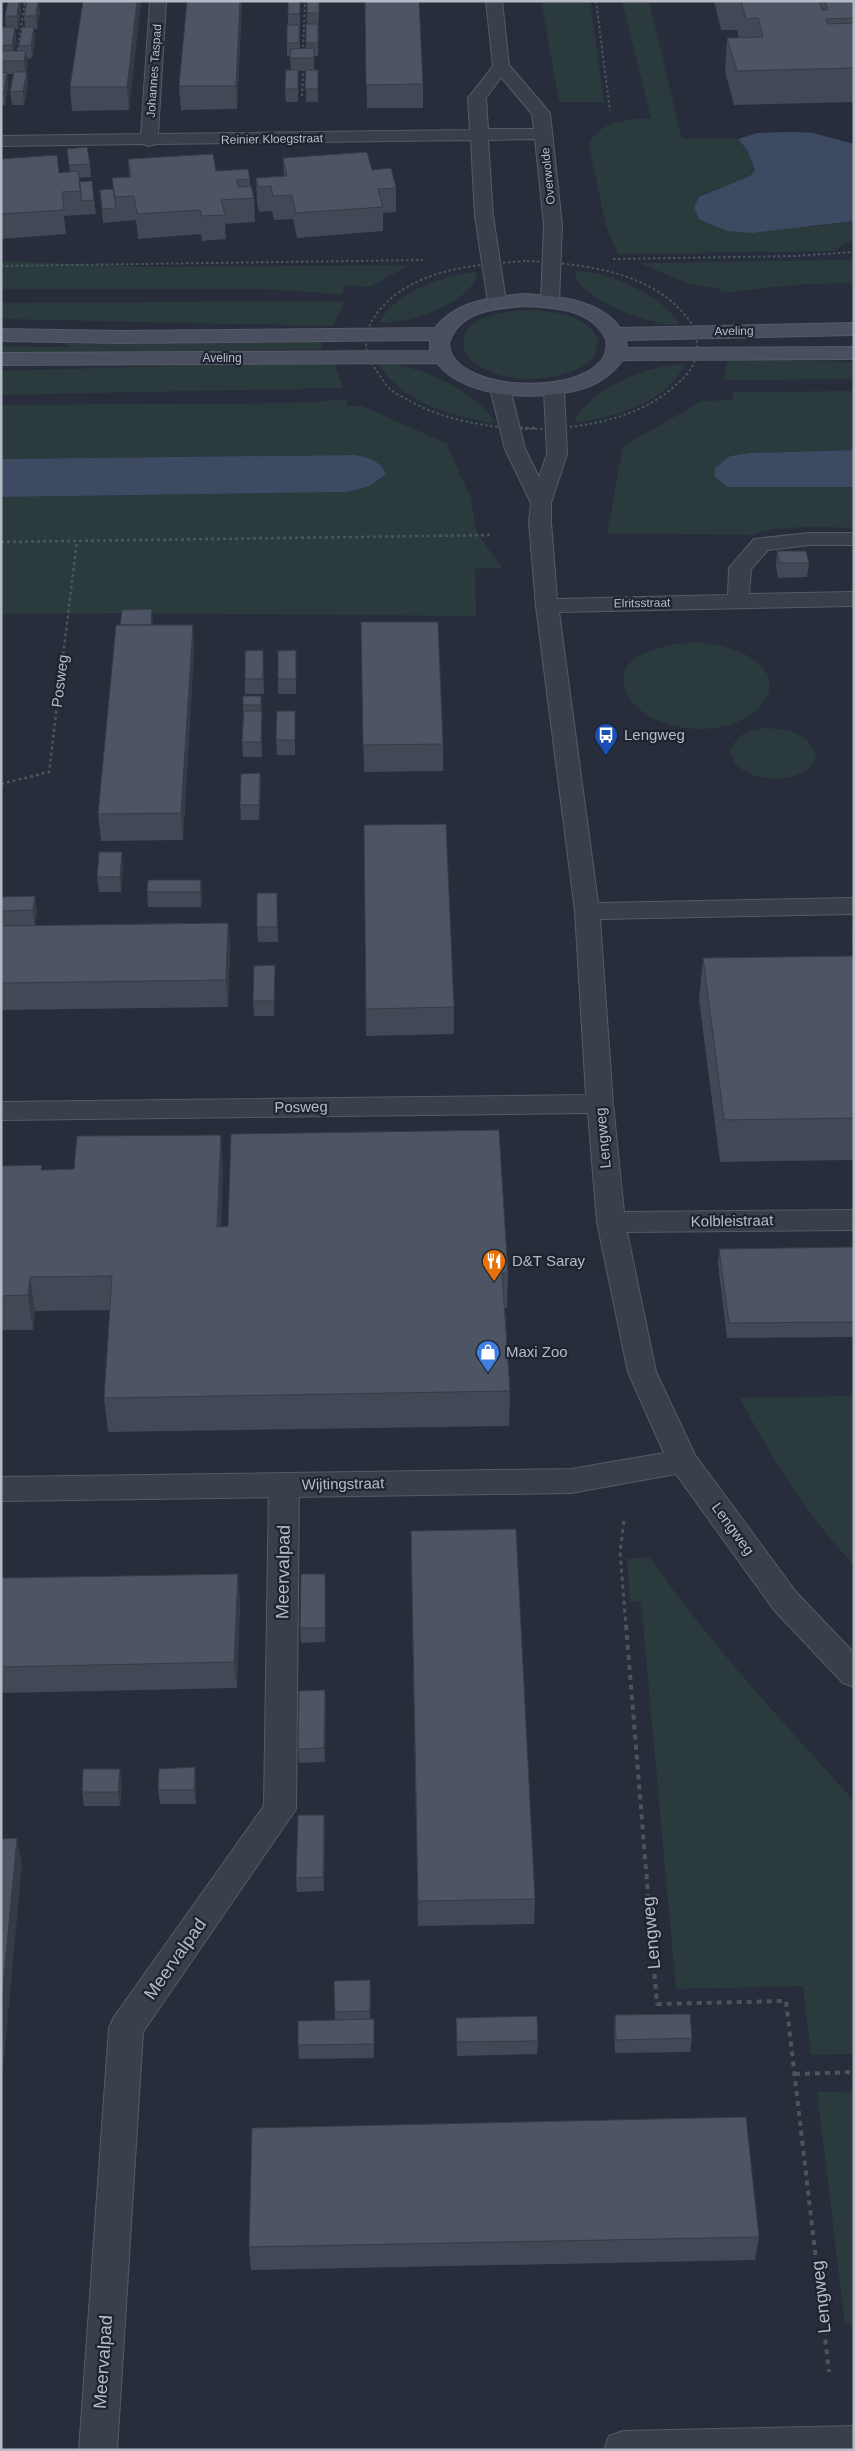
<svg xmlns="http://www.w3.org/2000/svg" width="855" height="2451" font-family="Arial,sans-serif">
  <rect width="100%" height="100%" fill="#272d3b"/>
  <path fill="#2a3a3d" d="M541 1H590L604 102H559Z
    M622 1H649L682 139H738L747 150 755 170 750 176 699 197 810 227 854 221V240L841 245 836 251 618 254 606 226 589 145C598 121 629 119 651 118Z
    M854 260V283L803 284 720 293 721 289 689 284 639 263Z
    M1 261 154 267 410 265 369 287 345 285 342 294 265 289H1Z
    M575 271C608 270 663 296 680 324 658 330 572 296 575 271Z
    M474 272 477 273C474 302 406 326 380 322 395 291 442 276 474 272Z
    M326 301 344 302 333 326 1 319V303Z
    M536 310C557 312 592 317 598 342L594 357C569 385 491 388 467 355 463 350 462 344 464 337 471 313 515 310 536 310Z
    M320 342 323 343 322 349 1 354V346L72 347 64 344Z
    M728 360 854 362V379L723 380Z
    M334 361 343 388 1 395V371Z
    M382 362C419 366 474 389 494 421L490 423C449 414 401 403 378 363Z
    M676 364 684 366C668 397 632 411 600 418 592 420 581 424 574 420 596 387 637 370 676 364Z
    M854 391V450L750 453 730 456 716 468 727 487H854V528C830 528 773 524 754 535L607 533 623 446 702 401 733 400 732 392Z
    M346 399 348 406H362L446 443 471 499 476 531 502 568 475 569 476 616 115 613 1 614V497L348 492 370 486 386 474 355 455 1 459V405L304 403Z
    M700 642C833 660 751 759 657 720 641 712 626 702 624 682 620 649 677 643 700 642Z
    M765 728C787 729 807 732 816 755 814 758 813 764 811 766 796 784 748 782 735 763 733 760 732 755 730 752 737 733 747 731 765 728Z
    M854 1396V1566C807 1514 772 1460 740 1398Z
    M650 1557C710 1645 783 1722 854 1801V2054L811 2055 803 1986 676 1989 641 1601 630 1602 627 1559Z
    M854 2091V2324H845L817 2092Z"/>
  <path fill="#3e4a62" d="M792 132 813 133 854 144V221L752 233 727 231 699 219 694 207 699 197 750 176 755 170 747 150 738 139 757 133Z
    M854 450V487H727L714 476 715 468 730 456 750 453Z
    M355 455C368 458 380 460 386 474L370 486 348 492 1 497V459Z"/>
  <g fill="none" stroke-linecap="round" stroke-linejoin="round">
    <g stroke="#555b66" stroke-width="2">
      <path id="lane" d="M284 1473 295 1477 299 1485 296 1809 143 2032 117 2450H79L109 2028 114 2017 264 1806 269 1485 273 1477Z"/>
    </g>
    <g stroke="#555b66" stroke-width="2">
      <path id="street" d="M150 1H166L158 134 470 130 468 98 493 66 486 1H502L509 65 550 113 562 225 559 301 557 305H543L541 301 544 225 535 139 488 140 493 216 506 302 504 306H490L488 302 475 216 471 140 156 144 149 146 143 144 1 146V136L141 134ZM501 77 532 114 534 129H488L486 98Z
        M500 382 507 384 510 388 525 449 539 477 547 454 544 389 547 385 554 383 561 385 564 389 567 454 551 503V522L557 599 728 595 729 568 754 539 809 533H854V545H809L768 550 751 569 749 594 854 592V606L559 612 598 903 854 898V914L600 919 613 1104 624 1212 854 1210V1230L627 1232 656 1372 695 1455 796 1592 854 1653V1687L843 1683 774 1610 676 1474 571 1493 1 1501V1477L571 1469 664 1453 628 1372 597 1222 588 1113 1 1120V1102L586 1095 575 911 536 606 529 522 531 503 505 449 490 388 493 384Z
        M854 2426V2450H604L609 2436 623 2431Z"/>
    </g>
    <g stroke="#555b66" stroke-width="2">
      <path id="secondary" d="M524 294C556 296 600 299 620 328L854 323V335L626 340 627 348 854 347V359L623 360C614 371 603 381 590 386 549 402 466 401 437 363L1 365V353L430 351V340L120 343 1 341V329L120 331 435 328C456 301 492 297 524 294ZM524 306C554 307 591 309 606 339 618 398 450 398 449 343 459 311 495 308 524 306Z"/>
    </g>
    <path stroke="#48575b" stroke-width="2" stroke-dasharray="2.5 2.5" stroke-linecap="butt" d="M596 1 610 111
      M303 52 305 1
      M17 55 25 1
      M302 96 303 72
      M613 259 796 256 854 252
      M527 261C584 264 652 271 689 320 697 332 699 346 695 359 691 373 681 381 670 390 609 441 475 439 408 400 403 397 396 394 391 390 385 385 381 377 376 370 362 352 363 330 378 312 412 269 476 264 527 261Z
      M1 266 423 260"/>
    <path stroke="#48575b" stroke-width="2.5" stroke-dasharray="3 3" stroke-linecap="butt" d="M514 428H536
      M1 542 493 535
      M1 784 49 772 77 541"/>
    <path stroke="#48575b" stroke-width="3" stroke-dasharray="4 4" stroke-linecap="butt" d="M624 1521 620 1552 626 1626"/>
    <path stroke="#48575b" stroke-width="4" stroke-dasharray="5 5" stroke-linecap="butt" d="M626 1625 657 2004 786 2001 829 2372
      M795 2074 854 2072"/>
    <use href="#lane" fill="#3a404b" fill-rule="evenodd"/>
    <use href="#street" fill="#3a404b" fill-rule="evenodd"/>
    <use href="#secondary" fill="#494f5e" fill-rule="evenodd"/>
  </g>
  <path fill="#424855" d="M8 1H20L21 11 18 29H15L16 40 14 51H19V46L25 27 24 16 40 11 37 29H34L35 40 32 58 27 59 28 64 26 72H27L28 86 24 105H12L10 92 14 74H7L8 86 5 105H1V73H2L1 36 6 27 5 16Z
    M83 1H140L129 110 72 111 70 87Z
    M187 1H242L237 109 181 110 179 86Z
    M300 1V49H306L307 13 319 1 318 56H314V70H318V102H306V71H298V102H286L285 89 291 70 290 56H287V43L288 25V14Z
    M365 1 423 84V108H367Z
    M714 1H854V102L734 105 725 71 727 38H739L737 30H721Z
    M67 149 90 164 91 177 79 178V182L94 200 96 214 64 216 66 234 1 239V159L59 173 70 172Z
    M283 158 372 170 396 188V212L383 213V231L297 238 293 219 274 220 272 211 259 212 257 202 256 178 284 176Z
    M128 159 216 171 250 179V186L254 198 255 222 225 224 226 239 202 241 201 234 138 239 136 220 103 223 100 190 113 189 112 178 129 177Z
    M777 551 809 563 807 577 778 578 776 566Z
    M361 622 443 744V771L364 772Z
    M193 625 194 651 183 840 101 841 98 814Z
    M296 650V694H278V679Z
    M264 665V694H245V679Z
    M261 696 262 726V757H243L242 742 243 715V705Z
    M295 725V755H277L276 740Z
    M260 773 261 788 259 820H241L240 805Z
    M364 825 454 1007V1034L366 1036Z
    M123 867 121 892H99L97 877Z
    M201 880 202 895 201 907H148L147 892Z
    M277 893 278 942H258L257 927Z
    M1 897 37 911 35 925 1 926Z
    M228 923 230 950 228 1007 1 1010V926Z
    M854 926V950L852 939Z
    M854 956V1160L720 1162 699 1000 703 958Z
    M275 965V980L274 1016H254L253 1001Z
    M1 1166 42 1170 223 1169 221 1226 508 1273 507 1308H505L510 1391 509 1426 108 1432 104 1398 110 1310 35 1311 33 1330H1Z
    M854 1247V1337L727 1338 718 1264 719 1249Z
    M411 1558 535 1899 534 1924 418 1926Z
    M1 1578 240 1601 237 1688 1 1693Z
    M326 1589 325 1642 301 1643 300 1628Z
    M325 1690V1762L299 1763 298 1749Z
    M195 1767 196 1782V1804H160L158 1790Z
    M122 1783 120 1806H84L82 1792Z
    M325 1829 324 1891 297 1892 296 1878Z
    M370 1980V2020L374 2019V2058L299 2059 298 2045 335 2020 334 1981Z
    M615 2015 692 2038 690 2052 615 2053 614 2028Z
    M456 2018 538 2041 537 2054 457 2056Z
    M759 2237 755 2260 251 2270 249 2247Z"/>
  <path fill="#363b45" d="M19 1H20L21 11 18 29 17 16Z
    M38 1H39L40 11 37 29 36 16Z
    M137 1H140L141 4 129 110 127 87Z
    M240 1H242L237 109 236 86Z
    M15 27 16 40 13 58 12 45Z
    M34 27 35 40 32 58 31 45Z
    M26 51 28 64 26 74 24 61Z
    M7 72 8 86 5 105 4 92Z
    M27 72 28 86 24 105 23 91Z
    M152 609 153 624 152 644 151 629Z
    M193 625 194 651 183 840 181 813Z
    M263 650 264 665V694L263 679Z
    M261 696 262 726V757L261 742Z
    M260 773 261 788 259 820V805Z
    M122 852 123 867 121 892 120 877Z
    M201 880 202 895 201 907 200 892Z
    M35 896 37 911 35 925 33 910Z
    M228 923 230 950 228 1007 226 980Z
    M221 1135 223 1169 219 1261 217 1227Z
    M30 1277 35 1311 33 1330 28 1295Z
    M238 1574 240 1601 237 1688 234 1662Z
    M325 1574 326 1589 325 1642Z
    M325 1690 326 1704 325 1762 324 1748Z
    M195 1767 196 1782V1804L194 1790Z
    M120 1769 122 1783 120 1806 118 1792Z
    M324 1815 325 1829 324 1891 323 1877Z
    M17 1838 22 1864 1 2091V2009Z
    M370 1980 371 1994 370 2025Z"/>
  <path fill="#4d5463" stroke="#363b45" d="M8 1H19L17 16H5Z
    M27 1H38L36 16H24Z
    M83 1H137L127 87H70Z
    M187 1H240L236 86H179Z
    M288 1H300V14H288Z
    M307 1H319V13H307Z
    M365 1H419L423 84 366 85Z
    M741 1H819L822 10H828L825 1H854V18L826 19 828 24 854 23V68L737 71 727 38 763 37 758 18 746 19Z
    M306 24H318V43H306Z
    M287 25H299V43H287Z
    M3 27H15L12 45 1 46V36Z
    M22 27H34L31 45 19 46Z
    M314 48V58H290L291 49Z
    M2 51H26L24 61H1Z
    M286 70H298V89H285Z
    M306 70H318V89H305Z
    M7 72 4 92H1V73Z
    M14 72H27L23 91 10 92Z
    M87 147 90 164 69 165 67 149Z
    M367 152 372 170 391 168 396 188 378 189 383 207 296 213 292 195 273 196 271 186 258 187 256 178 287 176 283 158Z
    M213 154 216 171 248 169 250 179 237 180 238 187 251 186 254 198 221 200 225 215 201 216 200 210 137 214 134 196 115 197 112 178 131 177 128 159Z
    M57 155 59 173 78 171 81 191 62 192 64 210 1 214V159Z
    M92 181 94 200 82 201 79 182Z
    M113 189 116 208 102 209 100 190Z
    M777 551H806L809 563H780Z
    M152 609 151 625H120L122 610Z
    M361 622H438L443 744 363 745Z
    M116 625H193L181 813 98 814Z
    M263 650V679H245V651Z
    M296 650V679H278V651Z
    M243 696H261V705H243Z
    M244 711H262L261 742H242Z
    M277 711H295V740H276Z
    M260 773 259 805H240L241 774Z
    M446 824 454 1007 366 1009 364 825Z
    M99 852H122L120 877H97Z
    M148 880H201L200 892H147Z
    M257 893H277V927H257Z
    M35 896 33 910 1 911V897Z
    M228 923 226 980 1 983V926Z
    M854 956V1118L724 1120 703 958Z
    M275 965 274 1001H253L254 966Z
    M499 1130 508 1273H502L510 1391 104 1398 112 1276 30 1277 28 1295 1 1296V1166L42 1165 41 1170 74 1169 77 1136 221 1135 217 1227 228 1226 231 1134Z
    M854 1247V1322L729 1323 719 1249Z
    M516 1529 535 1899 418 1901 411 1531Z
    M238 1574 234 1662 1 1667V1578Z
    M301 1574H325V1628H300Z
    M325 1690 324 1748 298 1749 299 1691Z
    M195 1767 194 1790H158L159 1769Z
    M83 1769H120L118 1792H82Z
    M298 1815H324L323 1877 296 1878Z
    M17 1838 1 2009V1839Z
    M370 1980V2011L335 2012 334 1981Z
    M690 2014 692 2038 616 2040 615 2015Z
    M537 2016 538 2041 457 2042 456 2018Z
    M374 2019V2044L298 2045V2021Z
    M746 2117 759 2237 249 2247 252 2128Z"/>
  <defs>
    <g id="bus-pin" transform="scale(1.25)"><path d="M0 17L-7.5 6A9.5 9.5 0 1 1 7.5 6Z" fill="#1a4fb4" stroke="#1f2530"/><path d="M-5-6H5V4H4V6H2V4H-2V6H-4V4H-5ZM-3.5-4V0h7V-4ZM-3.5 1.2v1.5H-2V1.2ZM2 1.2v1.5H3.5V1.2Z" fill="#fff"/></g>
    <g id="restaurant-pin" transform="scale(1.25)"><path d="M0 17L-7.5 6A9.5 9.5 0 1 1 7.5 6Z" fill="#e8710a" stroke="#1f2530"/><path d="M-5-6h1v4h1v-4h1v4h1v-4h1v5L-1.5 .5V6h-2V.5L-5-1ZM5-6V6H3V1.5H1.5Q1.5-4 5-6Z" fill="#fff"/></g>
    <g id="shop-pin" transform="scale(1.25)"><path d="M0 17L-7.5 6A9.5 9.5 0 1 1 7.5 6Z" fill="#3f7fe0" stroke="#1f2530"/><path d="M-5-2.5h2.3a2.7 3.5 0 0 1 5.4 0H5L5.5 6h-11ZM-1.5-2.5h3a1.5 2.3 0 0 0-3 0Z" fill="#fff"/></g>
  </defs>
  <g fill-rule="evenodd">
    <use href="#bus-pin" x="606" y="735"/>
    <use href="#restaurant-pin" x="494" y="1261"/>
    <use href="#shop-pin" x="488" y="1352"/>
  </g>
  <g text-anchor="middle" stroke-width="4.5" stroke-linejoin="round" paint-order="stroke">
    <g font-size="12" fill="#b6bbc6" stroke="#1f2530">
      <text transform="translate(154 71) rotate(-86)" y="4">Johannes Taspad</text>
      <text transform="translate(272 139) rotate(-1)" y="4">Reinier Kloegstraat</text>
      <text transform="translate(548 176) rotate(-96)" y="4">Overwolde</text>
      <text transform="translate(734 331) rotate(-1)" y="4">Aveling</text>
      <text x="222" y="362">Aveling</text>
      <text transform="translate(642 603) rotate(-1)" y="4">Elritsstraat</text>
    </g>
    <g font-size="15" fill="#b6bbc6" stroke="#1f2530">
      <text transform="translate(60 681) rotate(-83)" y="5">Posweg</text>
      <text transform="translate(301 1107) rotate(-1)" y="5">Posweg</text>
      <text transform="translate(603 1138) rotate(-95)" y="5">Lengweg</text>
      <text transform="translate(732 1221) rotate(-1)" y="5">Kolbleistraat</text>
      <text transform="translate(343 1484) rotate(-1)" y="5">Wijtingstraat</text>
      <text transform="translate(733 1529) rotate(54)" y="5">Lengweg</text>
    </g>
    <g font-size="15" fill="#b6bbc6" stroke="#1f2530" text-anchor="start">
      <text x="624" y="740">Lengweg</text>
      <text x="512" y="1266">D&amp;T Saray</text>
      <text x="506" y="1357">Maxi Zoo</text>
    </g>
    <g font-size="18" fill="#b6bbc6" stroke="#1f2530">
      <text transform="translate(283 1572) rotate(-89)" y="6">Meervalpad</text>
      <text transform="translate(651 1933) rotate(-95)" y="6">Lengweg</text>
      <text transform="translate(175 1959) rotate(-55)" y="6">Meervalpad</text>
      <text transform="translate(821 2297) rotate(-96)" y="6">Lengweg</text>
      <text transform="translate(103 2362) rotate(-86)" y="6">Meervalpad</text>
    </g>
  </g>
  <rect width="855" height="2451" fill="none" stroke="#b6bbc6" stroke-width="5"/>
</svg>
